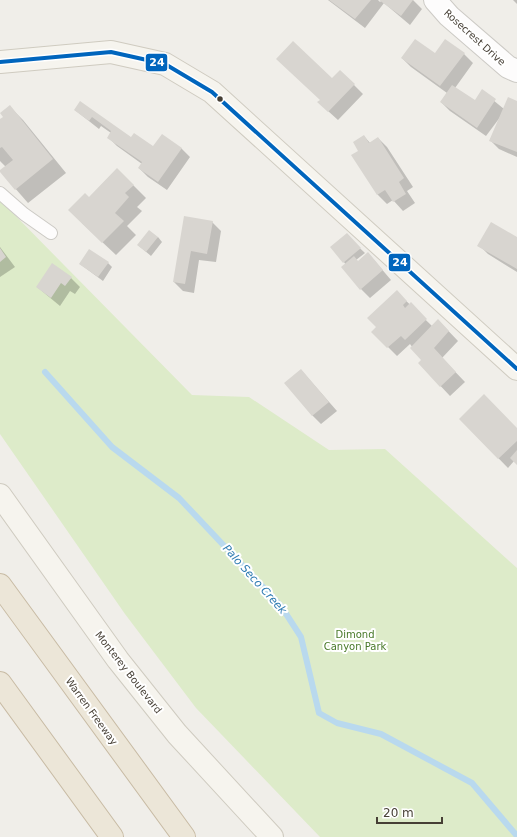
<svg xmlns="http://www.w3.org/2000/svg" width="517" height="837" font-family="'DejaVu Sans',sans-serif">
  <rect width="100%" height="100%" fill="#f0eee9"/>
  <path fill="#ddebc9" d="M0 200 192 395 249 397 329 450 385 449 517 568V837H320L196 708 125 614 0 434Z"/>
  <path fill="#0003" d="M328 0H378L380 2 382 0H413L422 9 410 25 384 3 365 28Z
    M513 0H517V4Z
    M464 54 473 63 455 88 475 102 482 91 504 109 517 102V157L499 149 490 140 501 116 486 136 450 111 441 102 447 93 411 67 402 58Z
    M332 79 354 85 363 94 338 120 328 111 321 100Z
    M80 103 131 138 153 148H181L190 157 167 190 148 177 139 168 142 164 117 146 108 137 111 133 101 126 99 129 75 110Z
    M10 107 23 120 66 173 28 203 0 171 6 167 0 161V121L5 117Z
    M364 136 370 143 378 138 387 147 413 187 407 191 415 203 403 211 393 200 387 204 378 195 353 155 360 151Z
    M117 169 146 198 137 207 142 211 127 226 136 235 116 255 82 223 89 198Z
    M185 217 212 222 221 231 216 262 199 260 194 293 183 291 174 282Z
    M346 235 365 253 356 260 358 262 368 253 391 280 370 298 361 289 344 262Z
    M158 237 162 242 151 256 138 245Z
    M517 238V272L488 254 479 245Z
    M0 247 15 267 0 277Z
    M108 263 112 267 103 281 80 264Z
    M71 278 80 287 75 294 70 291 60 306 37 287Z
    M397 292 432 326 438 320 458 341 442 358 465 382 450 396 419 363 422 360 410 344 397 356 373 332 377 328Z
    M301 370 337 411 321 424 312 415Z
    M460 419 517 429V464L514 461 508 468Z"/>
  <g fill="none" stroke-linecap="round" stroke-linejoin="round">
    <path stroke="#b9d9ee" stroke-width="6" d="M45 372 112 447 179 498 281 606 301 637 319 713 337 723 381 734 472 783 517 836"/>
  </g>
  <path fill="#d8d5d0" d="M329 0H371L355 19Z
    M379 0H413L401 16Z
    M415 39 435 53 445 39 465 53 440 86 401 58Z
    M293 41 332 78 340 70 355 84 328 112 317 102 320 100 276 59Z
    M452 85 475 100 482 89 496 99 477 128 440 102Z
    M508 97 517 101V152L489 141Z
    M80 101 131 137 134 133 153 146 162 134 182 148 158 182 138 168 142 162 107 138 111 131 92 117 89 121 74 110Z
    M10 105 53 159 15 190 0 172V170L13 160 2 147 0 148V119L3 117 0 113Z
    M364 135 369 143 378 137 404 178 399 182 406 194 393 202 385 190 377 195 351 155 358 151 353 142Z
    M117 168 134 185 125 193 129 197 115 213 124 221 102 243 68 210 85 193 89 197Z
    M184 216 213 221 207 254 191 251 185 284 173 282Z
    M491 222 517 237V269L477 246Z
    M149 230 158 237 146 252 137 245Z
    M347 233 361 248 343 263 330 247Z
    M0 248 6 257 0 262Z
    M89 249 109 262 98 277 79 264Z
    M368 252 383 270 360 290 341 267 354 256 358 261Z
    M52 263 72 277 65 286 61 283 51 298 36 287Z
    M397 290 407 301 403 305 405 308 411 302 427 319 405 340 401 336 387 348 371 332 376 327 367 318Z
    M438 319 449 331 434 348 456 372 440 387 418 363 421 360 410 348Z
    M301 369 329 402 312 416 284 383Z
    M484 394 517 428V441L498 459 459 419Z
    M517 450V465L510 458Z"/>
  <g fill="none" stroke-linecap="round" stroke-linejoin="round">
    <g stroke="#cccac5" stroke-width="14">
      <path id="lane" d="M0 193 24 214 51 233"/>
    </g>
    <g stroke="#cccac5" stroke-width="24">
      <path id="street" d="M435 0 449 16 508 67 517 71"/>
    </g>
    <g stroke="#cfcbc0" stroke-width="24">
      <path id="secondary" d="M0 62 111 52 165 64 212 92 517 369
        M0 495 118 660 177 734 272 837"/>
    </g>
    <g stroke="#c8bba4" stroke-width="24">
      <path id="highway" d="M0 585 184 837
        M0 683 112 837"/>
    </g>
    <use href="#lane" stroke="#fdfcfc" stroke-width="12"/>
    <use href="#street" stroke="#fdfcfc" stroke-width="22"/>
    <use href="#secondary" stroke="#f6f4ee" stroke-width="22"/>
    <use href="#highway" stroke="#ece6d8" stroke-width="22"/>
    <g stroke="#fff" stroke-width="7">
      <path id="bus-1" d="M0 62 111 52 165 64 212 92 517 369"/>
    </g>
    <use href="#bus-1" stroke="#0065bd" stroke-width="4"/>
  </g>
  <circle fill="#463f35" stroke="#fff" stroke-width="1.5" cx="220" cy="99" r="3.5"/>
  <g text-anchor="middle" stroke-width="4" stroke-linejoin="round" paint-order="stroke">
    <g font-size="10" fill="#463f35" stroke="#fff">
      <text transform="translate(475 37) rotate(42)" y="4">Rosecrest Drive</text>
      <text transform="translate(129 672) rotate(52)" y="4">Monterey Boulevard</text>
      <text transform="translate(92 711) rotate(54)" y="4">Warren Freeway</text>
    </g>
    <g font-size="10" fill="#477828" stroke="#fff">
      <text x="355" y="638">Dimond<tspan x="355" dy="12">Canyon Park</tspan></text>
    </g>
    <g font-size="11" font-style="italic" fill="#2e7bb2" stroke="#fff">
      <text transform="translate(255 579) rotate(48)" y="4">Palo Seco Creek</text>
    </g>
  </g>
  <g stroke="#fff" stroke-width="1.5">
    <rect x="145" y="53" width="23" height="19" rx="4" fill="#0065bd"/>
    <rect x="388" y="253" width="23" height="19" rx="4" fill="#0065bd"/>
  </g>
  <g font-size="11" text-anchor="middle" font-weight="bold" fill="#fff">
    <text x="157" y="66">24</text>
    <text x="400" y="266">24</text>
  </g>
  <path d="M377 817v6h65v-6" fill="none" stroke="#463f35" stroke-width="2"/>
  <text x="383" y="817" font-size="12" fill="#463f35" stroke="#ffffff" stroke-width="3" paint-order="stroke">20 m</text>
</svg>
